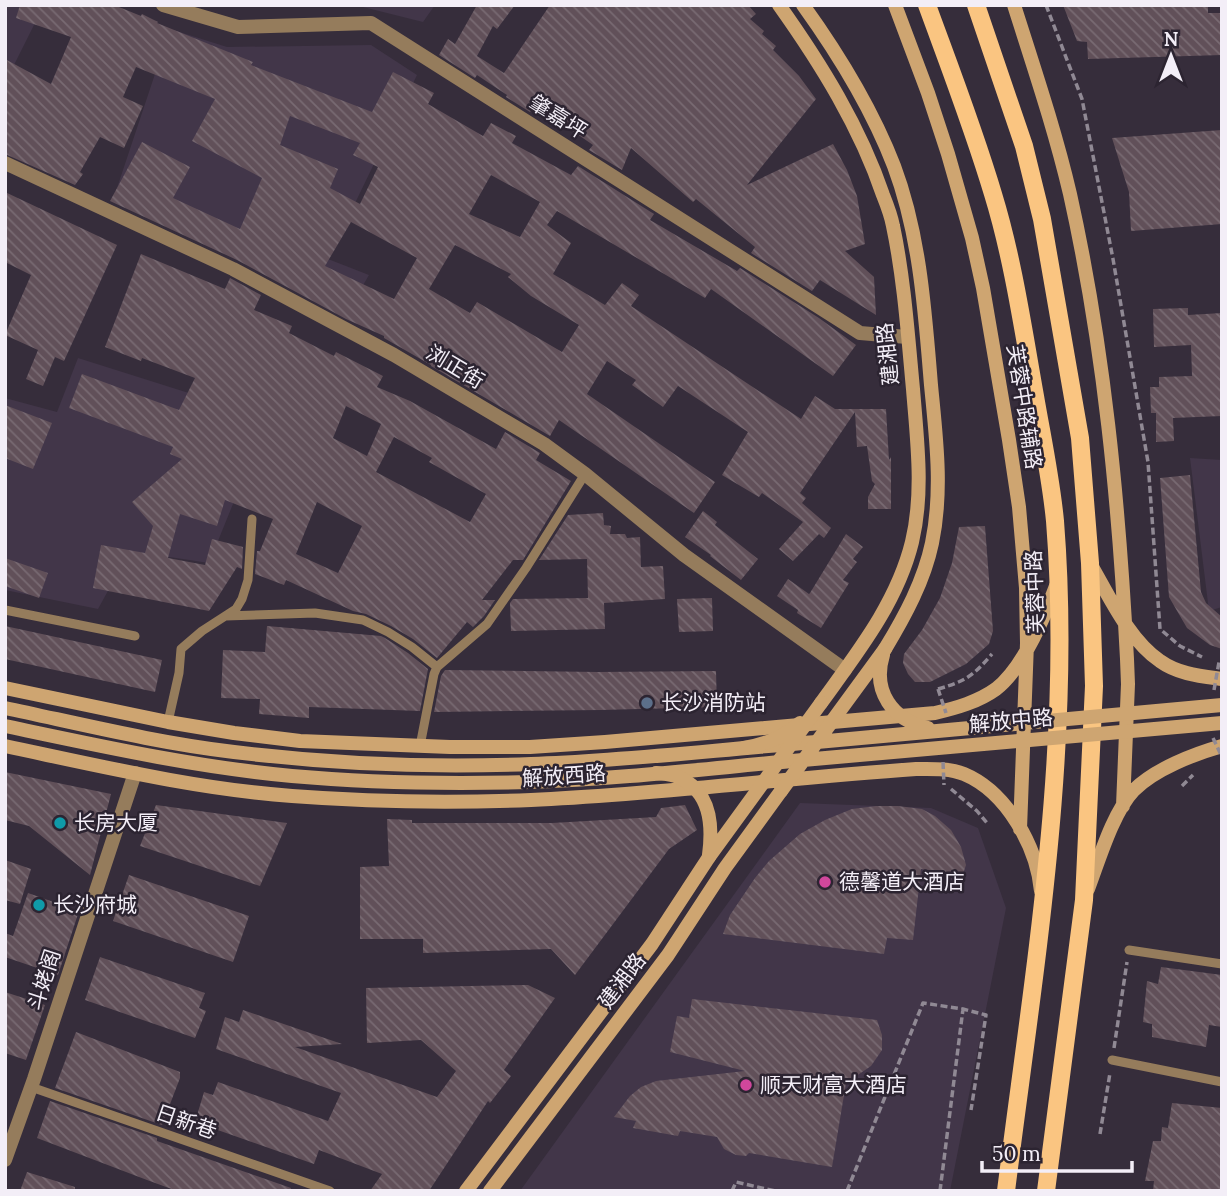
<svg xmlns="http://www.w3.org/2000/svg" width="1227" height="1196" font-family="Lora,'Noto Sans SC',serif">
  <defs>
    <pattern id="building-back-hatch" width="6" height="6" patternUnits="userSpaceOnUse" patternTransform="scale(1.75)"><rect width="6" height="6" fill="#615059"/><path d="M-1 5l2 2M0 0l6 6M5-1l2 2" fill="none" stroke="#786a72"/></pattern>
  </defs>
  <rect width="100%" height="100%" fill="#362d3b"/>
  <path fill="#423649" d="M5 5H44L5 83Z
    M355 5H435L423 22Z
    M170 29 227 47 371 45 417 75 328 259 369 275 348 311 115 194Z
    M78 358 268 418 209 563 130 551 98 609 5 590V398L57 412Z
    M1190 458 1222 460V607L1209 611Z
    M800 803 931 808 978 828 1006 908 950 1191H520Z"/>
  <path fill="url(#building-back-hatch)" fill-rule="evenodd" d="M20 5H114L141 16 142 14 158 22 157 23 253 62 251 65 372 112 393 72 434 93 428 104 483 136 491 123 516 136 512 143 571 175 578 166 654 214 650 220 737 271 740 268 819 318 856 345 833 376 711 289 705 298 557 211 547 225 571 243 553 274 605 305 622 283 639 295 631 306 801 419 815 396 835 409H886L889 460 891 457V509H868V497L875 484 872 481 867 446 857 447 855 412 800 493 806 498 802 503 831 528 824 538 819 534 793 561 779 549 803 522 762 493 759 497 722 475 748 432 678 386 663 407 632 385 636 380 607 361 587 394 715 482 694 513 559 420 550 436 431 366V365L384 338V336L346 319 237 260 110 201 142 142 190 167 173 198 240 229 262 178 192 141 215 99 136 67 123 97 143 106 124 148 100 137 80 172 83 174 75 185 5 154V59L51 84 71 37 16 18ZM290 116 360 143 353 155 378 167 360 204 330 188 338 169 280 145ZM491 175 540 202 520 237 469 214ZM351 222 417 258 394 299 325 266ZM455 245 511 274 508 277 531 296 579 325 562 352 477 302 470 313 429 289Z
    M477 5H515L497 29 493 26 477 56 504 73 550 5H748L756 14 750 19 764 31 762 34 776 46 773 50 799 76 816 99 747 185 833 144 847 170 857 196 865 244 845 251 874 277 876 315 820 280 812 291 751 253 755 247 696 199 693 202 631 148 622 170 589 150 593 145 535 105 530 112 506 97 507 95 477 75 475 78 439 55 448 39 455 44Z
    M1063 5H1208V13H1220L1222 55 1088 59 1087 42 1077 41Z
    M1222 130V224L1131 231 1129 192 1112 138Z
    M5 192 117 245 64 361 55 357 43 386 26 379 38 350 5 335 31 275 5 262Z
    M141 254 225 289 230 278 261 295 254 310 292 326 289 333 334 356 336 352 383 376 377 387 410 401 496 449 505 432 540 453 536 460 571 481 523 560H513L482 600H495L484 616 473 627 467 622 437 658 413 639 391 626 366 614 353 611 286 580 284 585 255 574 257 551H260L273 519 225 500 217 526 180 514 168 558 205 565 212 539 243 547 242 569 237 567 209 611 93 588 101 545 145 553 153 526 132 502 182 459 170 454 173 447 69 408 82 374 179 410 195 378 142 358 141 361 105 347ZM346 406 381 424 367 456 333 438ZM394 437 432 458 429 462 486 494 470 522 376 472ZM317 502 362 526 338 573 296 554Z
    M1188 308V315L1222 313V416L1173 418 1174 441 1156 442V413H1151L1150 387H1159V377L1192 376 1191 345 1154 347 1153 309Z
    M5 405 52 423 33 469 5 458Z
    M1190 475 1201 592 1206 603 1222 617V649L1210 645 1187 628 1169 597 1160 478Z
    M703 511 717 522 715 525 758 559 741 580 710 556 711 555 685 537Z
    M603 513 604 525 611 526 610 534H625L627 538 640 537 641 567 663 566 665 599 604 603 605 629 511 631 510 603 513 599 588 598 587 559 539 560 568 515Z
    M985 526 993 631 989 644 966 664 930 682H915L908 674 903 663 904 654 922 630 940 598 952 563 959 527Z
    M846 534 863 547 853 559 857 562 843 580 849 583 821 628 797 613 798 610 777 596 788 579 809 594 810 593Z
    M5 558 48 573 39 598 5 586Z
    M712 598 713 631 679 632 677 599Z
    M5 626 162 660 155 692 5 659Z
    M267 626 381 636 385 638 408 653 428 669 420 711 309 707V718L259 714 260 699 221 698 223 650 265 652Z
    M445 670 598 672 716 671 717 707 601 710 434 712 441 676Z
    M5 772 111 794 90 875 29 826 5 820Z
    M156 805 287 823 260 886 140 846Z
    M685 805 697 830 669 849 575 975 551 949 423 953V939H360V867L389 866 387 819 412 820V823H552L656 817 661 808Z
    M876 806H898L922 809 935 816 951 830 961 847 966 865 963 874 921 869 913 940 887 938 884 954 723 934 730 915 755 878 769 861 800 834 825 820 852 809Z
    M5 860 31 869 20 904 5 900Z
    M129 875 249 916 233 962 113 921Z
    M28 893 79 911 58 975 5 957V933L13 936Z
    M100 957 205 993 199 1008 206 1011 195 1038 85 1000Z
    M1161 967 1222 975V1027L1209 1025 1206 1047 1152 1037V1024L1143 1022 1147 981 1158 984Z
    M528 985 555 998 504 1070 511 1076 490 1103 488 1101 429 1191H370L382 1174 319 1150 314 1164 195 1122 204 1092 213 1095 218 1082 328 1121 341 1093 216 1049 225 1017 239 1022 243 1010 342 1044 295 1047 437 1097 456 1071 421 1040 367 1043 366 988Z
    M5 992 45 1005 26 1060 5 1053Z
    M692 999 877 1020 882 1035V1050L871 1066 846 1083 832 1167 749 1153 746 1156 736 1155 724 1149 717 1137 680 1131 678 1136 633 1128 636 1121 614 1117 630 1096 641 1087 656 1081 745 1071 670 1052 677 1016 689 1018Z
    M76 1032 180 1072V1078L162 1125 55 1088Z
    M50 1101 157 1138V1141L291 1188 290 1191H177L147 1180 37 1138Z
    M1172 1103 1222 1108V1191H1153L1154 1181H1145L1153 1141H1161L1162 1127 1168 1128Z
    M27 1172 75 1187V1191H20Z"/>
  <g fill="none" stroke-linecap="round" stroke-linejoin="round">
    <path stroke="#908994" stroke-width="3.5" stroke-dasharray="7 3.5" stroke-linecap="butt" d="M1046 5 1082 99 1113 259 1148 462 1160 629 1180 646 1202 657
      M938 689C966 681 973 676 992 654
      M1182 786 1193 775
      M951 789 977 811 987 823
      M1114 1048 1127 962
      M1100 1134 1110 1073
      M732 1191 736 1182 775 1191
      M847 1191 923 1003 963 1009 986 1015 971 1110
      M940 1191 963 1009"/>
    <path stroke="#957c5c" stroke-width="9" d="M5 610 135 636
      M226 616 315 613 363 620 388 632 412 647 437 667
      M168 722 179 673 181 649 202 631 236 609 242 599 248 580 252 519
      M420 746 434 674 437 667 487 624 526 568 585 474
      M1129 950 1222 964
      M1112 1060 1222 1082
      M31 1087 330 1191"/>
    <path stroke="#957c5c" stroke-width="14" d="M163 5 238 27 371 23 860 333 907 337
      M5 163 233 269 394 355 544 444 585 474 684 555 845 670
      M5 1160 34 1079 135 773"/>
    <path stroke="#cea571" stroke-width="14" d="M779 5C821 64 860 127 883 195 887 205 891 215 893 226 904 278 908 336 913 389 917 440 924 492 912 542 897 603 857 653 821 703
      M803 5C839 55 872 109 894 166 920 235 925 312 931 385 936 437 943 490 932 543 924 581 905 616 885 649
      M895 5 928 93 948 154 972 238 983 288 1009 440 1019 507 1026 588 1027 643 1020 829
      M1014 5C1034 68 1055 130 1070 194 1104 347 1119 503 1127 659L1128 684 1123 806
      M1091 565C1109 596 1129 640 1160 661 1178 674 1200 676 1222 679
      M5 688 168 722 234 733 300 741 450 747H530L605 742 935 713C956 708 978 702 996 689 1023 668 1044 618 1056 586
      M5 708C81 724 157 743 234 752 332 764 433 768 531 764 626 761 722 749 817 742
      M5 726C100 746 195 767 292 776 370 783 450 784 529 782 621 779 712 768 803 760
      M5 746C100 766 196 789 292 796 371 802 451 803 531 800 659 794 788 778 916 769 932 769 949 768 964 774 1007 792 1037 847 1041 891
      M1088 889C1099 860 1113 812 1134 790 1155 769 1194 754 1222 746
      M466 1191 652 944 709 857
      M490 1191 668 955 725 868 781 791"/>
    <path stroke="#fac581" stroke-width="18" d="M927 5C950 68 974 130 993 194 1013 259 1023 329 1035 396 1042 437 1051 479 1055 521 1073 746 1034 969 1006 1191
      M976 5 1024 146 1042 219 1080 438 1090 563 1094 686 1084 900 1046 1191"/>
    <path stroke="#908994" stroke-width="3.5" stroke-dasharray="7 3.5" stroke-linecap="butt" d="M938 689 946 713
      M1214 690 1219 662
      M1213 738 1222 757
      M943 762 944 785"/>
    <path stroke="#cea571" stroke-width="14" d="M883 655C872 691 892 720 928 728
      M817 742 1222 705
      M744 748C765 744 783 738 800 723
      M803 760 1222 723
      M656 773C663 774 671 774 678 777 711 791 713 825 709 855
      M781 791 885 649
      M709 857 821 703"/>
  </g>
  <circle fill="#5c6f8a" stroke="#2c2431" stroke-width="2.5" cx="647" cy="703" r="7"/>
  <g fill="#0f9aa8" stroke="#2c2431" stroke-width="2.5">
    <circle cx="60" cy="823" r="7"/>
    <circle cx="39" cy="905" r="7"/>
  </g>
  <g fill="#d1479c" stroke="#2c2431" stroke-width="2.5">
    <circle cx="825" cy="882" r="7"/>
    <circle cx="746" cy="1085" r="7"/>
  </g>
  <g text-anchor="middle" stroke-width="5" stroke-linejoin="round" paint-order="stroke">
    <g font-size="21" fill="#f3eef7" stroke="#2c2431">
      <text transform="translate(558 117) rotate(32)" y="7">肇嘉坪</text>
      <text transform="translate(888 354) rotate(-96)" y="7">建湘路</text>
      <text transform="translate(455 367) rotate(31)" y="7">浏正街</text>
      <text transform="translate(1024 407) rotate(81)" y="7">芙蓉中路辅路</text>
      <text transform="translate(1035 592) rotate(-92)" y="7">芙蓉中路</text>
      <text transform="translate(1011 721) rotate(-5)" y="7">解放中路</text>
      <text transform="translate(564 776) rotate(-4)" y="7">解放西路</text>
      <text transform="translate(44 980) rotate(-72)" y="7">斗姥阁</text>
      <text transform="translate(622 981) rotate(-53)" y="7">建湘路</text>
      <text transform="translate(186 1122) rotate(19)" y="7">日新巷</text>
    </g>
    <g font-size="21" fill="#f3eef7" stroke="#2c2431" text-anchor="start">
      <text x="661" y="710">长沙消防站</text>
      <text x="74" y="830">长房大厦</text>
      <text x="839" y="889">德馨道大酒店</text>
      <text x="53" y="912">长沙府城</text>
      <text x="760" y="1092">顺天财富大酒店</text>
    </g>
  </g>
  <rect width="1227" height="1196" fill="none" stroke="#f3eef7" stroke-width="14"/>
  <g transform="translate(1171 56)" stroke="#2c2431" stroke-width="5" paint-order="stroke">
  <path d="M0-5L12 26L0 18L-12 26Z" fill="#f3eef7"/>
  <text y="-10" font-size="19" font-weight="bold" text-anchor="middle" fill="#f3eef7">N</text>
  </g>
  <path d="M982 1161v10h150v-10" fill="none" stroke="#f3eef7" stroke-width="3.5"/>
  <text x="992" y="1161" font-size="21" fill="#f3eef7" stroke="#2c2431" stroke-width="5" paint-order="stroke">50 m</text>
</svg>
